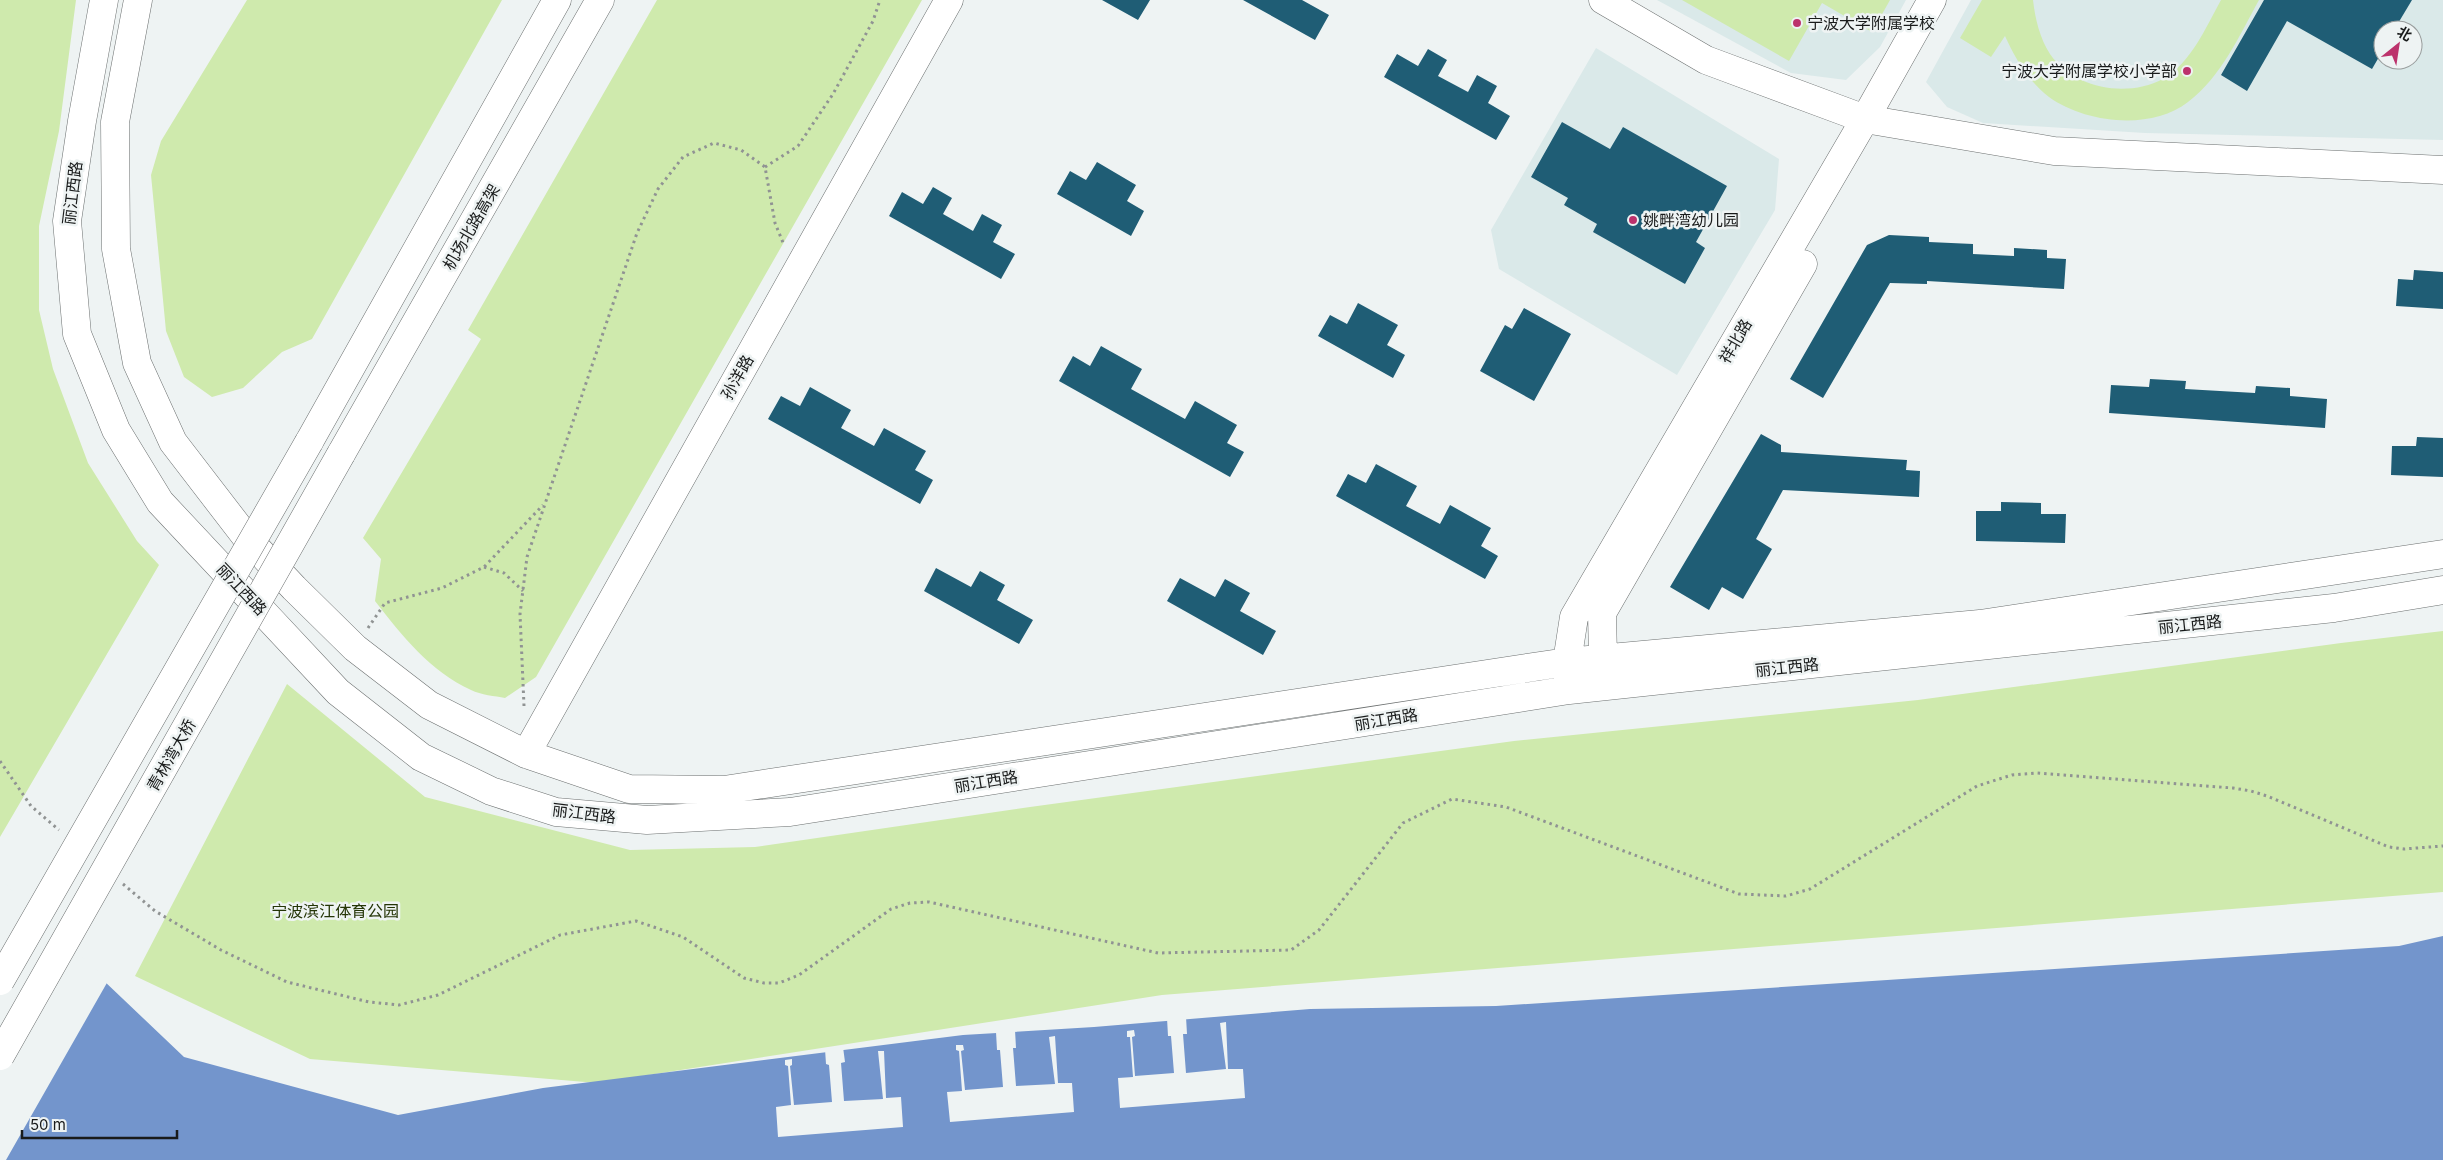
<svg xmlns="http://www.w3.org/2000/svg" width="2443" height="1160" font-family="Inter,'Noto Sans SC',sans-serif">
  <rect width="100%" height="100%" fill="#eef3f3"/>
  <path fill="#dae9e9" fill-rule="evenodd" d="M1657 0H1906L1880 47 1846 80 1791 73Z
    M1971 0H2443V140L2145 133 1983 123 1947 107 1926 82ZM2383 30H2413V60H2383Z
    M1596 48 1779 159 1775 210 1677 375 1499 269 1491 230Z"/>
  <path fill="#cfeaad" d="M0 0H76L59 131 39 226V310L53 369 88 463 137 541 159 565 0 837Z
    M247 0H502L312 339 282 352 243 388 212 397 184 377 166 331 151 175 161 141Z
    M657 0H922L536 677 505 698C495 696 481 695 471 690 430 671 402 636 375 601L381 559 363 538 481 339 468 330Z
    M1682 0H1890L1872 32 1822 3 1789 61Z
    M1982 0H2033C2035 18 2040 39 2050 54 2074 89 2127 98 2163 79 2191 63 2206 27 2221 0H2259C2239 36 2222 76 2188 102 2151 131 2085 123 2049 97 2028 81 2015 58 2005 36L1991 57 1960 38Z
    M2443 631V892L1162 995 597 1083 310 1059 135 976 287 684 425 797 630 850 755 847 1030 807 1514 741 1918 700 2341 643Z"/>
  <path fill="#7395cc" d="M0 882 184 1057 398 1115 543 1088 963 1035 1094 1027 1310 1009 1496 1006 2399 946 2443 936V1160H0Z"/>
  <path fill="#eef3f3" d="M0 879 108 981 6 1160H0Z
    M1186 1017 1187 1034H1183L1186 1073 1226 1069 1220 1023 1226 1022 1228 1069H1243L1245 1098 1120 1108 1118 1078 1133 1077 1130 1037H1127V1031L1134 1030 1135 1036 1132 1037 1135 1076 1174 1073 1171 1036H1168L1167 1018Z
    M1015 1030 1016 1048H1013L1016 1086 1055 1084 1049 1037 1055 1036 1058 1083H1072L1074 1112 950 1122 947 1092 962 1091 959 1051 956 1050V1045H963L964 1050 961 1051 965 1090 1003 1087 1000 1050H997L996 1032Z
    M843 1047 845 1062 841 1063 844 1101 883 1099 878 1051H884L886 1098 901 1097 903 1127 778 1137 776 1107 791 1105 788 1066 785 1065V1060L792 1059V1065L790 1066 794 1105 832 1102 829 1065 826 1064 825 1049Z"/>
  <path fill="#1f5d75" d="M1102 0H1150L1138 20Z
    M1243 0H1302L1329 15 1315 40Z
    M2264 0H2412L2394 30H2383V50L2372 69 2287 21 2247 91 2221 75Z
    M1428 49 1447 60 1438 76 1468 92 1477 75 1497 86 1488 103 1510 116 1496 140 1384 77 1397 54 1418 66Z
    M1562 122 1610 149 1623 127 1727 186 1696 242 1705 248 1685 284 1593 232 1597 224 1564 205 1568 198 1531 177Z
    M1097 162 1136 185 1127 201 1144 211 1131 236 1057 194 1070 171 1086 180Z
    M933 187 952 198 943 214 973 231 982 214 1002 225 993 242 1015 254 1001 279 889 216 902 192 923 204Z
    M1889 235 1929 237V242L1973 244V254L2014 256V248L2047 250V258L2066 259 2064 289 1927 281V284L1890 283 1823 398 1790 379 1867 245Z
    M2414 270 2443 272V309L2396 306 2398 279 2413 280Z
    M1358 303 1398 325 1387 345 1405 355 1393 378 1318 336 1330 315 1347 324Z
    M1524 308 1571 334 1534 401 1480 371 1505 325 1512 329Z
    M1101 346 1142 369 1131 389 1185 419 1195 401 1237 425 1227 443 1244 452 1230 477 1059 381 1073 356 1090 366Z
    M2150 379 2186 381 2185 389 2255 393 2256 386 2290 388V396L2327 399 2325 428 2109 413 2111 385 2149 387Z
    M810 387 851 410 841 428 874 446 884 428 926 451 915 470 933 480 920 504 768 419 781 396 800 406Z
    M1761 434 1781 445V452L1907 460 1906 470 1920 471 1919 497 1783 490 1756 539 1772 549 1743 599 1722 587 1709 610 1670 587Z
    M2417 437 2443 438V477L2391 475 2392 446H2416Z
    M1376 464 1417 486 1406 506 1440 524 1450 505 1491 528 1481 546 1498 556 1485 579 1336 496 1348 474 1366 483Z
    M2001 502 2041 503V514H2066L2065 543 1976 541V511H2001Z
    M936 568 971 587 980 571 1005 585 997 600 1033 620 1019 644 924 591Z
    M1180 578 1215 597 1225 579 1250 593 1240 611 1276 631 1263 655 1167 601Z"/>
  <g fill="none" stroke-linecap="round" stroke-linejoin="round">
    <g stroke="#6c7070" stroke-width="29">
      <path id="secondary" d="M104 0 82 121 67 221 77 334 116 430 160 502 338 692 421 757 491 791 556 812 647 820 790 812 1569 690 2334 608 2443 590
        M138 0 115 122 116 249 137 363 173 442 246 537 294 588 355 648 429 705 526 754 629 789 724 790 1567 662 1980 624 2443 554
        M1603 0 1706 60 1865 119 2054 151 2443 170
        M1605 677 1603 658 1602 613 1803 264
        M1568 679 1567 662 1574 617 1865 119 1932 0
        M526 754 949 0"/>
    </g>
    <g stroke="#6c7070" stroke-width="29">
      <path id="highway" d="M309 442 557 0
        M341 454 600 0"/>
    </g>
    <path stroke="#909393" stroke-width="3" stroke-dasharray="2.5 4" stroke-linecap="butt" d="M765 167 798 146 833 94 873 21 880 0
      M484 567 504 573 523 591
      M368 628 385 603 442 588 484 567 543 505
      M524 706 520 614 527 557 637 233 658 189 683 157 714 143 741 150 765 167 775 223 784 245
      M0 761 31 806 59 830
      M123 884 155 911 221 950 287 982 369 1002 399 1005 438 995 560 935 636 921 683 937 744 978 764 983H779L799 975 891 909 910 903 929 902 1158 953 1291 950 1319 930 1403 823 1452 799 1506 807 1739 894 1786 896 1810 889 1977 786 2012 775 2037 773 2233 788 2251 791 2267 796 2389 847 2404 849 2443 846"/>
    <use href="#secondary" stroke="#fff" stroke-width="28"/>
    <use href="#highway" stroke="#fff" stroke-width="28"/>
    <g stroke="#6c7070" stroke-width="29" stroke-linecap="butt">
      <path id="highway-bridge" d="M0 981 309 442
        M0 1056 341 454"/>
    </g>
    <use href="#highway-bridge" stroke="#fff" stroke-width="28"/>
  </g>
  <g fill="#bc326c" stroke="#eef3f3" stroke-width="2">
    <circle cx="1797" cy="23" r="5"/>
    <circle cx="2187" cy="71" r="5"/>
    <circle cx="1633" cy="220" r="5"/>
  </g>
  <g text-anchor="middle" stroke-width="5" stroke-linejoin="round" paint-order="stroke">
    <g font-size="16" fill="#191b1b" stroke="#eef3f3" text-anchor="start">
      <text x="1807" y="29">宁波大学附属学校</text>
      <text x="2177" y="77" text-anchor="end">宁波大学附属学校小学部</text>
      <text x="1643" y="226">姚畔湾幼儿园</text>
    </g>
    <g font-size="16" fill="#191b1b" stroke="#eef3f3">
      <text transform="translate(72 193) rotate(-83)" y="6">丽江西路</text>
      <text transform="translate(471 227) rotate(-60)" y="6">机场北路高架</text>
      <text transform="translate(1735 341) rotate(-60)" y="6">祥北路</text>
      <text transform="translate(737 377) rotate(-61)" y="6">孙洋路</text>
      <text transform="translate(242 589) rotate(47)" y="6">丽江西路</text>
      <text transform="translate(2190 624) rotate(-6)" y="6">丽江西路</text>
      <text transform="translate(1787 667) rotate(-6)" y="6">丽江西路</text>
      <text transform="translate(1386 719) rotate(-9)" y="6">丽江西路</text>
      <text transform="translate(171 755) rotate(-60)" y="6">青林湾大桥</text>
      <text transform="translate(986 781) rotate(-9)" y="6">丽江西路</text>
      <text transform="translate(584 813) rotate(7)" y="6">丽江西路</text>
    </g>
    <g font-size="16" fill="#243506" stroke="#eef3f3">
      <text x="335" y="917">宁波滨江体育公园</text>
    </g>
  </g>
  <g transform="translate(2398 45) rotate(30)"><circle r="24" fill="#eef3f3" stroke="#999d9d"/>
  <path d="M0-4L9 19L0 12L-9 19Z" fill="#bc326c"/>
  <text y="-8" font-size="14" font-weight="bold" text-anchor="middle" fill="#191b1b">北</text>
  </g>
  <path d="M22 1130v8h155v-8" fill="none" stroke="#191b1b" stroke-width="2.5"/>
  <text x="30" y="1130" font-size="15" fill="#191b1b" stroke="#eef3f3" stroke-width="4" paint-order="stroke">50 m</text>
</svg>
